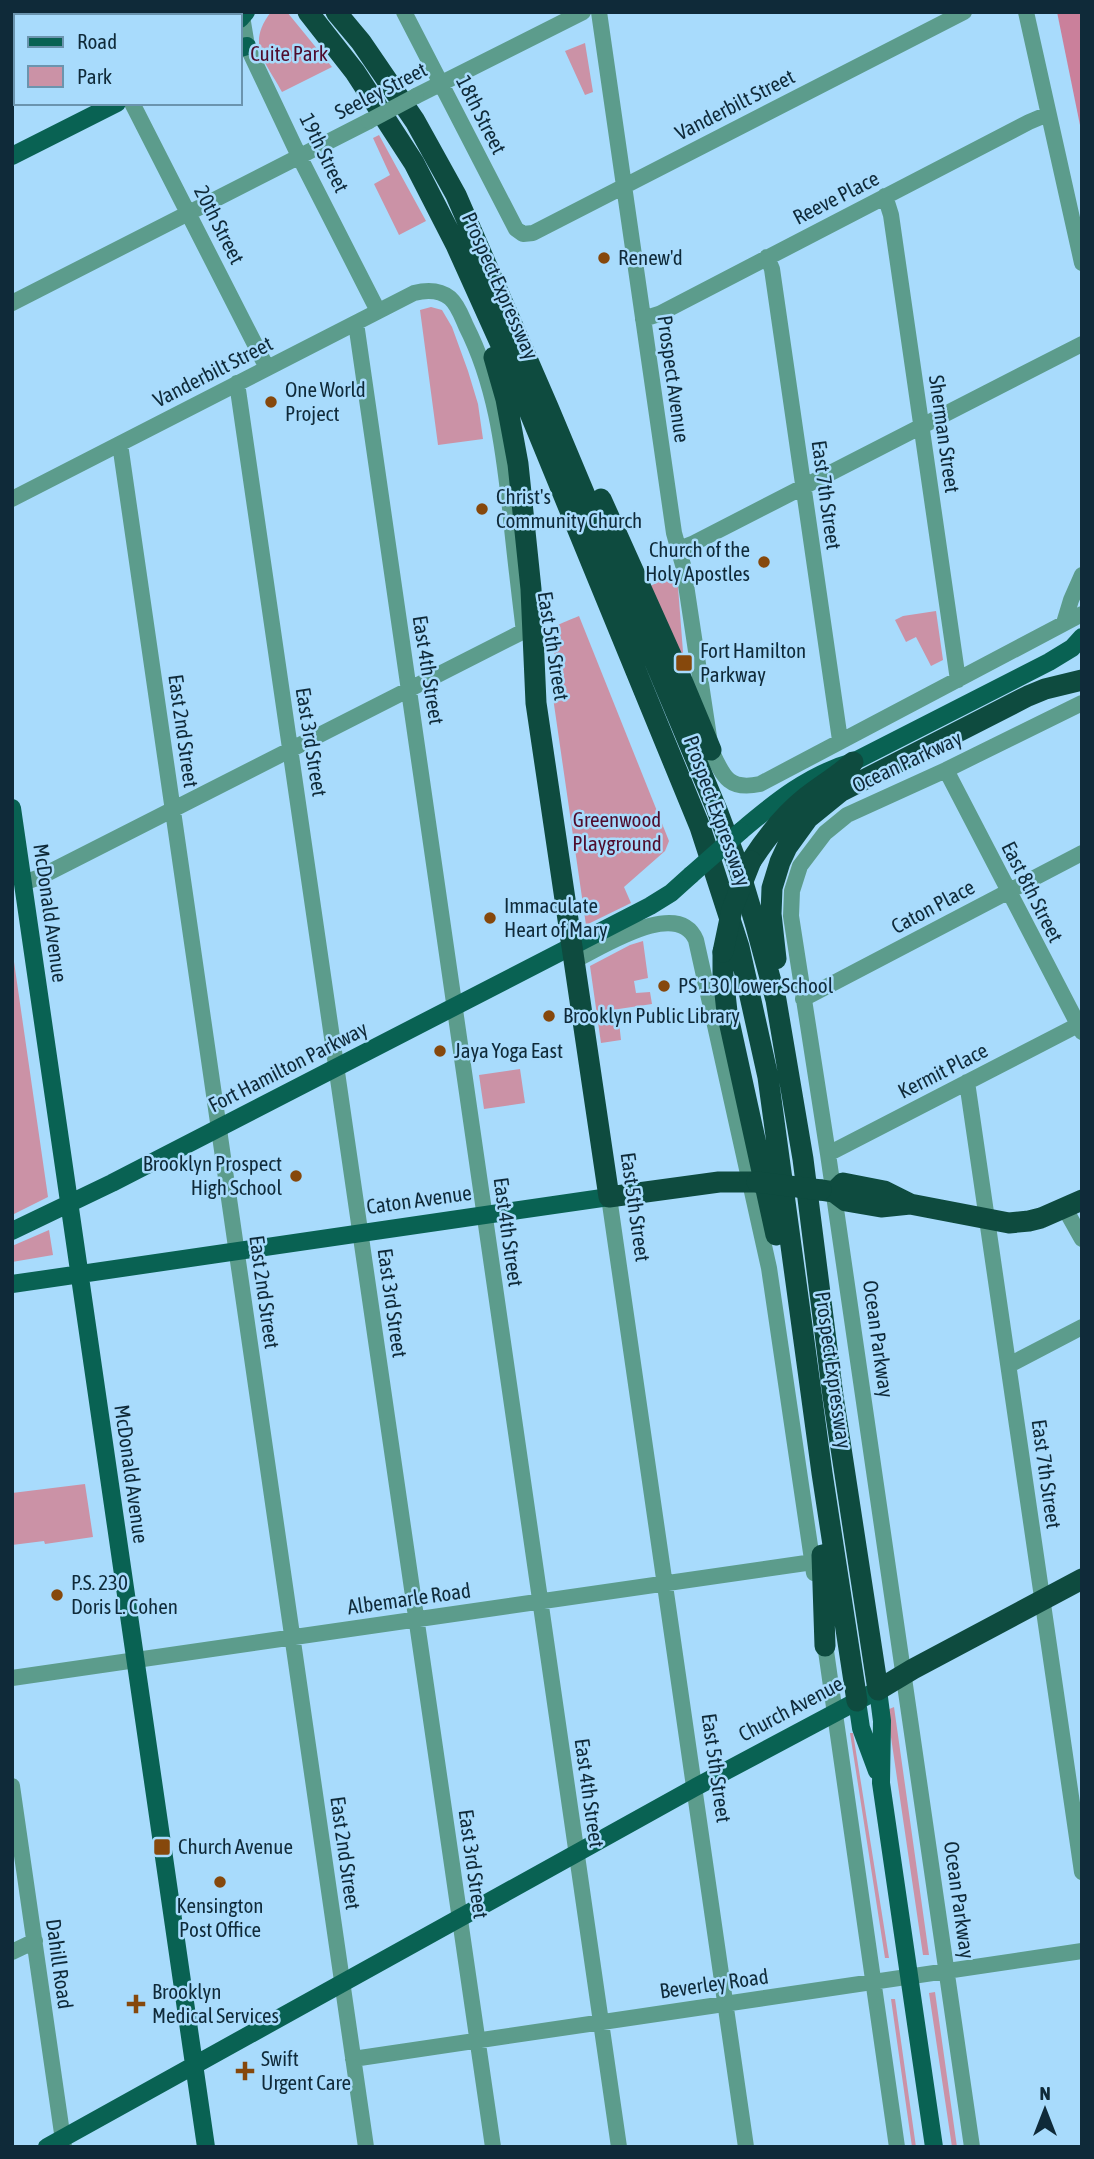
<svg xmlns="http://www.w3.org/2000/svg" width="1094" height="2159" font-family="'Asap Condensed',sans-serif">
  <rect width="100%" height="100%" fill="#a8dbfc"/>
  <path fill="#cb92a6" d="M271 12H287L332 67 282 92C265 61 246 44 271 12Z
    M585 43 593 92 585 95 565 51Z
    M379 135 426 221 399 235 374 184 390 175 373 138Z
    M431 307 442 310 452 327 468 371 478 404 483 439 438 445 420 310Z
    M677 574 684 665 650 586Z
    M936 611 943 660 931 666 916 637 906 642 895 620 903 616Z
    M579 616 669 841 665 851 624 887 631 903 586 925 549 670 556 658C545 626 551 628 579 616Z
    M643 941 648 978 634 981 636 993 650 992 652 1004 612 1010 613 1022H619L621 1040 601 1043 590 966 630 945Z
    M12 948 48 1197 12 1215Z
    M520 1069 525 1103 484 1109 479 1075Z
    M49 1230 53 1255 12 1262V1246Z
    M85 1484 93 1537 45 1544 44 1541 12 1545V1493Z
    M894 1707 929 1955H923L887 1710Z
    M850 1733H853L889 1958H885Z
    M935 1992 957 2147H952L929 1993Z
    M891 1999H895L916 2147H912Z"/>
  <path fill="#ca809b" d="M1057 12H1082V132L1081 130Z"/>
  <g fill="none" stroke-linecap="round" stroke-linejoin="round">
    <path stroke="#5c9c8c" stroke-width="16" d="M404 12 516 229 523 234 533 233 964 12
      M599 12 674 533 683 565 711 750C723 776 728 791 760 784L1082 614
      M1026 12 1082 263
      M242 16 247 46 299 156 378 311
      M416 96 583 12
      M132 103 267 368
      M885 196 891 215 958 680
      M767 257 772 269 840 740
      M12 303 369 121
      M643 319 659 314 1029 122 1048 114
      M356 323 619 2147
      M237 383 493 2147
      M120 444 366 2147
      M12 499 414 293C426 290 440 290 450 298 458 305 462 317 466 326 495 383 503 446 510 508 514 550 519 591 524 632
      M679 549 692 544 1082 344
      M1064 623 1071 600 1082 575
      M946 770 1082 1032
      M23 883 40 877 524 631
      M575 960C601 948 678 897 696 940L769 1268 814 1573
      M803 999 1082 853
      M967 1082 1082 1872
      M828 1154 1078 1025
      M609 1197 746 2147
      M1064 1207 1082 1239
      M1009 1365 1082 1327
      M824 1637 897 2147
      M12 1678 813 1562
      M12 1786 64 2147
      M12 1952 35 1941
      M353 2059 1082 1951
      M972 2147 828 1154 791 916 792 891 800 866 825 833 847 815 946 770 1082 703"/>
    <path stroke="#096253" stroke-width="18" d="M50 12 54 16
      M240 19 246 12
      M240 48 247 46
      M12 156 117 103
      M12 808 206 2147
      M741 831C775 802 810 774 853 762L1049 662 1072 648 1082 637
      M12 1231 112 1183 650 906 671 893 691 875
      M12 1284 609 1197
      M857 1701 861 1728 877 1771
      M47 2147 694 1788 878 1690 882 1721 881 1783 934 2147"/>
    <path stroke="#0e4b3f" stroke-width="21" d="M308 12 355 72 414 163 456 245 511 367 700 827 739 947 768 1077 822 1473 857 1701
      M336 12 361 42 415 121 456 195 548 407 717 810 738 866 756 926 776 1000 803 1159 833 1396 878 1690 913 1669 1082 1579
      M494 357 506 399 518 464 531 589 536 703 609 1197 719 1182H757
      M601 499 676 666 711 750
      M751 861C766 838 783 816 804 799 820 786 838 776 853 762
      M723 952V975L727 1012 776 1235
      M776 959 771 914 772 888 780 862 787 847 808 818 840 792 1028 696 1045 689 1082 680
      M821 1190 834 1192 846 1201 881 1207 910 1204 1009 1223 1029 1221 1041 1218 1082 1200
      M834 1192 843 1183 884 1191 910 1204
      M822 1555 825 1646"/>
    <path stroke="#5c9c8c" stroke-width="16" d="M369 121 416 96"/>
    <path stroke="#096253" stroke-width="18" d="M691 875 741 831"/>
    <path stroke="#0e4b3f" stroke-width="21" d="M723 952 732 909 751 861
      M757 1182 821 1190"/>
  </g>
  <g fill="#86480c" stroke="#a8dbfc" stroke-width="2.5">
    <circle cx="604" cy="258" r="7"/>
    <circle cx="271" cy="402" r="7"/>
    <circle cx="482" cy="509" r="7"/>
    <circle cx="764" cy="562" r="7"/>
    <rect x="675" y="654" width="18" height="18" rx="3.5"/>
    <circle cx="490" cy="918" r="7"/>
    <circle cx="664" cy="986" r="7"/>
    <circle cx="549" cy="1016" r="7"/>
    <circle cx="440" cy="1051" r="7"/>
    <circle cx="296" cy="1176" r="7"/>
    <circle cx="57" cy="1595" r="7"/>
    <rect x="153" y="1838" width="18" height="18" rx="3.5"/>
    <circle cx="220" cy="1882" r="7"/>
    <path d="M132.5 1993.5h7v7h7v7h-7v7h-7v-7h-7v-7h7z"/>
    <path d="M241.5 2060.5h7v7h7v7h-7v7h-7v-7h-7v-7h7z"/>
  </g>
  <g text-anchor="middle" stroke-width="5" stroke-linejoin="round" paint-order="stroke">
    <g font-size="21" fill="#4f0c2d" stroke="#a8dbfc">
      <text x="289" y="61">Cuite Park</text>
      <text x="617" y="827">Greenwood<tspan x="617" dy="24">Playground</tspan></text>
    </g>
    <g font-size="21" fill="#0f2a39" stroke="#a8dbfc">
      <text transform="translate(381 91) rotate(-27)" y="7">Seeley Street</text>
      <text transform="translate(735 105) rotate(-27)" y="7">Vanderbilt Street</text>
      <text transform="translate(481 115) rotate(63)" y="7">18th Street</text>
      <text transform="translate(324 153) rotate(64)" y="7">19th Street</text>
      <text transform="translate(836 198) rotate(-27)" y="7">Reeve Place</text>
      <text transform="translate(219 225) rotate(63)" y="7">20th Street</text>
      <text transform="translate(500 286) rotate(66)" y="7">Prospect Expressway</text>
      <text transform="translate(213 372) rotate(-27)" y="7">Vanderbilt Street</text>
      <text transform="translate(673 379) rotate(82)" y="7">Prospect Avenue</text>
      <text transform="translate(944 434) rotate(82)" y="7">Sherman Street</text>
      <text transform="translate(826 495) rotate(82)" y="7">East 7th Street</text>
      <text transform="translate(553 646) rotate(81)" y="7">East 5th Street</text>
      <text transform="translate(428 670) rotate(81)" y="7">East 4th Street</text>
      <text transform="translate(183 731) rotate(82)" y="7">East 2nd Street</text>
      <text transform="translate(311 742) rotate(81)" y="7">East 3rd Street</text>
      <text transform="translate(907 762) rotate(-25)" y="7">Ocean Parkway</text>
      <text transform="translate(717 811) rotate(70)" y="7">Prospect Expressway</text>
      <text transform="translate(1032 892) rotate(63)" y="7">East 8th Street</text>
      <text transform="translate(933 907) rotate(-28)" y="7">Caton Place</text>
      <text transform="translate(50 913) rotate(82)" y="7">McDonald Avenue</text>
      <text transform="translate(288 1067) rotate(-27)" y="7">Fort Hamilton Parkway</text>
      <text transform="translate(943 1071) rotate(-27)" y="7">Kermit Place</text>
      <text transform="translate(419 1200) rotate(-8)" y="7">Caton Avenue</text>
      <text transform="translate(635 1207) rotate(82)" y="7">East 5th Street</text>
      <text transform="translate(508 1232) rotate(82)" y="7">East 4th Street</text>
      <text transform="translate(264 1292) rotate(82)" y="7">East 2nd Street</text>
      <text transform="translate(392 1303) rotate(82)" y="7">East 3rd Street</text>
      <text transform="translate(878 1339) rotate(82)" y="7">Ocean Parkway</text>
      <text transform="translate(833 1370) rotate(82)" y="7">Prospect Expressway</text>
      <text transform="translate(131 1474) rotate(82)" y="7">McDonald Avenue</text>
      <text transform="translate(1046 1474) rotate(82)" y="7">East 7th Street</text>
      <text transform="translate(409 1599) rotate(-8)" y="7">Albemarle Road</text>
      <text transform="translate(791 1709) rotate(-28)" y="7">Church Avenue</text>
      <text transform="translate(716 1768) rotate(82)" y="7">East 5th Street</text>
      <text transform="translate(589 1793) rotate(82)" y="7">East 4th Street</text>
      <text transform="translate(345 1853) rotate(82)" y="7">East 2nd Street</text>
      <text transform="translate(473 1864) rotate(82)" y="7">East 3rd Street</text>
      <text transform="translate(959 1900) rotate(82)" y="7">Ocean Parkway</text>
      <text transform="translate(59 1964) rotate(82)" y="7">Dahill Road</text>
      <text transform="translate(714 1984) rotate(-8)" y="7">Beverley Road</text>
    </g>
    <g font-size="21" fill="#0f2a39" stroke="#a8dbfc" text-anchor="start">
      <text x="618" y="265">Renew'd</text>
      <text x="285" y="397">One World<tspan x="285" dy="24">Project</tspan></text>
      <text x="496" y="504">Christ's<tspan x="496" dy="24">Community Church</tspan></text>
      <text x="750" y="557" text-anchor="end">Church of the<tspan x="750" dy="24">Holy Apostles</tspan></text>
      <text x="700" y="658">Fort Hamilton<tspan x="700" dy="24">Parkway</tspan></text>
      <text x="504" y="913">Immaculate<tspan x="504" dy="24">Heart of Mary</tspan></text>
      <text x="678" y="993">PS 130 Lower School</text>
      <text x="563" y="1023">Brooklyn Public Library</text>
      <text x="454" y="1058">Jaya Yoga East</text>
      <text x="282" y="1171" text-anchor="end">Brooklyn Prospect<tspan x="282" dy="24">High School</tspan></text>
      <text x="71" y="1590">P.S. 230<tspan x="71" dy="24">Doris L. Cohen</tspan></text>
      <text x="178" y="1854">Church Avenue</text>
      <text x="220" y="1913" text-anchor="middle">Kensington<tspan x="220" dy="24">Post Office</tspan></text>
      <text x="152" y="1999">Brooklyn<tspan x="152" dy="24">Medical Services</tspan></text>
      <text x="261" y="2066">Swift<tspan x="261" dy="24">Urgent Care</tspan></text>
    </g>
  </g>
  <rect width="1094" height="2159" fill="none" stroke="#0f2a39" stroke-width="28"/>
  <rect x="14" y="14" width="228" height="91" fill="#a8dbfc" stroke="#6b94ae" stroke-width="2"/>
  <rect x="28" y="37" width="35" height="10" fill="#096253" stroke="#6b94ae" stroke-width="2"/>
  <text x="77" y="49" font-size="21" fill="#0f2a39">Road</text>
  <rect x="28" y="66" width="35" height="21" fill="#cb92a6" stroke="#6b94ae" stroke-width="2"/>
  <text x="77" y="84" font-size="21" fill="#0f2a39">Park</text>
  <g transform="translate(1045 2110)" stroke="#a8dbfc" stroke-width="5" paint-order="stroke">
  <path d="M0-5L12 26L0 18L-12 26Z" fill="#0f2a39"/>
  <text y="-10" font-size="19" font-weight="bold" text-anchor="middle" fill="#0f2a39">N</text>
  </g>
</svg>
